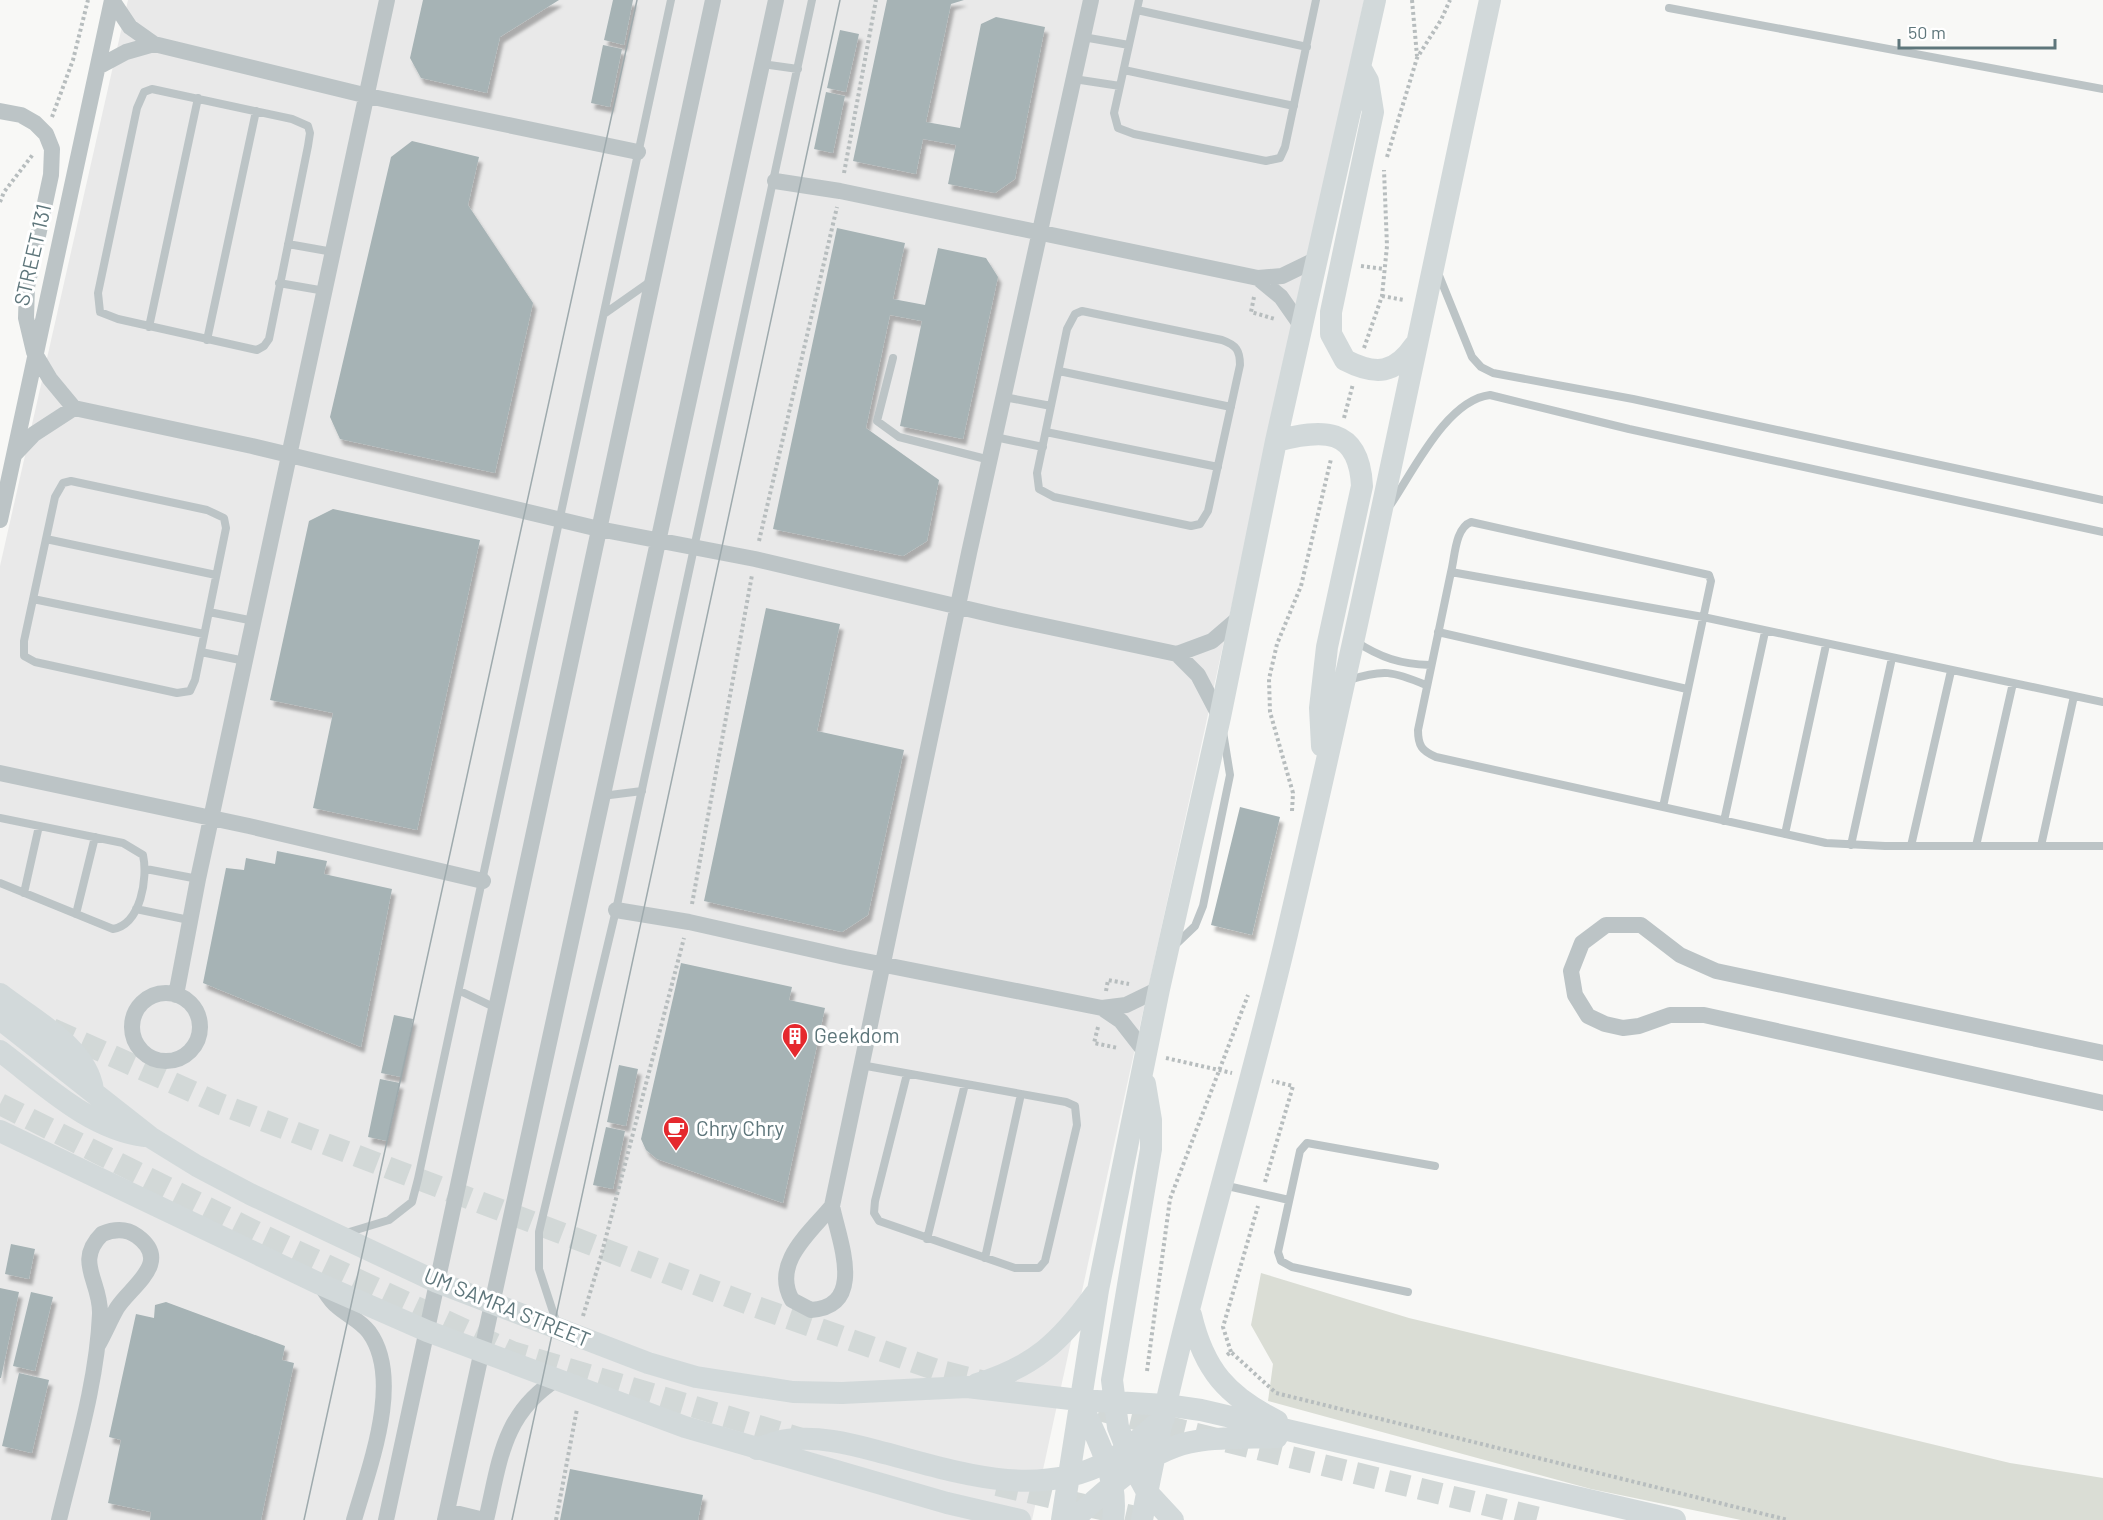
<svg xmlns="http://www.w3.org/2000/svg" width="2103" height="1520" font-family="Barlow,sans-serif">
  <defs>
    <filter id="shadow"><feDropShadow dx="3.5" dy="6" stdDeviation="1.5" flood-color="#0004"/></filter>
  </defs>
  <rect width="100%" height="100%" fill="#f8f8f6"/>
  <path fill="#e9e9e9" d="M128 0H1364L1032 1520H0V566Z"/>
  <path fill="#daddd5" d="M1261 1273 1409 1318 2010 1463 2103 1478V1520H1741L1591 1489 1268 1401 1273 1364 1251 1325Z"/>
  <path fill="#a6b3b5" filter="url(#shadow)" d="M423 0H559L500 37 487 93 421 78 410 58Z
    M613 0H633L624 45 604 40Z
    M887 0H964L951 4 926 122 960 128 981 24 996 17 1045 27 1015 179 995 193 948 184 956 145 923 139 916 174 853 161Z
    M840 30 859 34 846 92 827 88Z
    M603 45 622 49 610 107 591 103Z
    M826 92 845 96 833 153 814 149Z
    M412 141 479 157 468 205 533 303 495 473 340 439 330 417 391 157Z
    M837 228 905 243 893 299 925 305 938 248 986 258 998 277 963 439 900 426 922 321 890 315 866 428 939 480 927 541 903 556 773 529Z
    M333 509 480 540 417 830 313 808 333 713 270 700 309 521Z
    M766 608 840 624 817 731 904 750 868 915 842 932 704 901Z
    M1240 807 1280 817 1252 935 1211 925Z
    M277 851 327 861 324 874 392 889 361 1047 203 983 226 868 244 870 246 858 275 864Z
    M681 963 792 987 789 1000 825 1008 783 1203 657 1159 646 1150 641 1139Z
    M394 1015 413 1019 401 1077 381 1073Z
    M619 1065 638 1069 626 1126 607 1122Z
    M380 1079 400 1083 387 1141 368 1137Z
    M606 1127 625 1131 613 1189 593 1185Z
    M11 1244 35 1249 29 1279 5 1274Z
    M0 1288 19 1292 1 1378H0Z
    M31 1292 53 1297 35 1371 13 1366Z
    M166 1302 285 1346 282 1360 294 1363 261 1520H150L151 1512 108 1503 121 1440 109 1437 136 1314 154 1318 155 1305Z
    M19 1373 49 1380 32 1453 2 1446Z
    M570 1469 703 1495 698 1520H560Z"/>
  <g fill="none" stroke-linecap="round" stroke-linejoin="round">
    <path stroke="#d2d8d7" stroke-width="22" stroke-dasharray="22 11" stroke-linecap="butt" d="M52 1029 220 1104 754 1306 937 1370 989 1383
      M0 1104 264 1236 512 1352 805 1440
      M1099 1410 1547 1520
      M997 1485 1149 1520"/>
    <path stroke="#b7bdbe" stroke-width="4" stroke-dasharray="3 3" stroke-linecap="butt" d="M1412 0 1417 56
      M52 117 73 60 88 0
      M1387 157 1417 58 1441 20 1450 0
      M844 173 876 0
      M0 202 4 192 34 153
      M1361 266 1384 269
      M1382 296 1404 300
      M1254 297 1251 312 1275 319
      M1364 348 1382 296 1387 246 1384 170
      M1344 418 1353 384
      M759 541 837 207
      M1292 811 1293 793 1270 712 1269 679 1277 644 1301 586 1331 459
      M692 904 752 575
      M1106 991 1108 980 1129 984
      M1098 1027 1094 1043 1118 1048
      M1166 1058 1232 1073
      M1265 1182 1293 1086 1272 1081
      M583 1316 600 1260 684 938
      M1231 1352 1223 1327 1258 1206
      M1227 1355 1231 1352 1276 1393 1788 1520
      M1147 1371 1170 1199 1248 995
      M556 1520 577 1409"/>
    <path stroke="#bcc4c6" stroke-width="8" d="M1139 0 1114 113 1118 128 1134 134 1266 161 1280 158 1285 147 1316 0
      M1669 8 2103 89
      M1137 10 1307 47
      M1083 37 1129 45
      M762 64 798 69
      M1124 70 1294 106
      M1074 79 1120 86
      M152 89 292 119 308 126 310 133 308 146 269 339 264 346 257 350 118 319 100 312 98 293 137 108 144 92Z
      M288 244 333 252
      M1438 273 1472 357 1481 367 1493 373 1633 399 2103 500
      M279 283 325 291
      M1082 311 1222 340C1236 345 1240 350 1240 365L1208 511 1200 524 1191 526 1054 497 1039 489 1037 473 1067 329 1075 314Z
      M604 314 651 281
      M149 327 198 98
      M207 340 256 111
      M893 358 877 421 899 437 990 460
      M1059 371 1231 407
      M1004 397 1051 406
      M1046 432 1218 467
      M995 437 1043 447
      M71 481 207 510 224 518 226 528 195 680 190 691 177 693 35 662 24 656V641L55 497 63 483Z
      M1391 504C1414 470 1447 400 1490 395L1629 429 2103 532
      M46 539 216 575
      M1451 572C1455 557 1455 528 1471 522L1709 575 1711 581 1663 807
      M33 599 204 634
      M209 612 254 621
      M1438 632 1687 689
      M1355 641C1381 658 1400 664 1430 665
      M201 652 245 661
      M1349 680C1384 669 1392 671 1426 685
      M2103 702 1703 617 1451 572 1418 730C1418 746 1422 751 1436 757L1826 843 1885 846H2103
      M602 796 642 791
      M0 818 123 843 143 855C148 878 141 924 113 929L0 883
      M1724 821 1765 632
      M1785 834 1826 645
      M1851 845 1892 658
      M1911 846 1951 671
      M1976 846 2013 683
      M2041 846 2074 696
      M146 869 198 879
      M24 893 39 826
      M136 909 189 920
      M76 914 95 837
      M1173 947 1195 926 1203 906 1230 775 1223 732
      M460 991 496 1008
      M861 1065 1066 1102 1075 1106 1077 1125 1045 1261 1039 1268H1015L879 1221 874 1213 875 1201 907 1074
      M1223 1185 1289 1200
      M346 1233 389 1220 412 1202 418 1179 671 0
      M927 1239 965 1084
      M985 1258 1021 1094
      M1408 1292 1292 1267 1281 1261 1278 1252 1300 1151 1307 1143 1435 1166
      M557 1324 539 1269V1232L616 910 812 0"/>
    <path stroke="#bcc4c6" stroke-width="16" d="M112 0 130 27 154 44 368 96 638 152
      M98 67 126 52 154 44
      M0 111 21 115 35 123 46 134 52 149 51 175 27 287 26 318 34 352 50 379 74 408 252 446 599 529 755 559 998 616 1177 654 1212 641 1240 617
      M775 181 840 191 1258 278 1282 276 1317 259
      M1258 278 1281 297 1302 327
      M15 454 34 434 74 408
      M0 520 112 0
      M1177 654 1198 675 1220 717
      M0 773 249 826 483 881
      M616 910 689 922 845 957 1102 1008 1126 1005 1159 989
      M132 1027a34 34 0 1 1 68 0a34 34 0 1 1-68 0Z
      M176 995 198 879 387 0
      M1102 1008 1121 1021 1146 1053
      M2103 1053 1716 971 1680 955 1641 925H1606L1582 943 1571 971 1575 995 1588 1016 1605 1024 1623 1028 1639 1026 1670 1015H1704L2103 1103
      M832 1206 969 553 1091 0
      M832 1206C839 1241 867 1306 811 1310L792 1300C771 1263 811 1232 832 1206Z
      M320 1284C325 1291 330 1301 337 1306 347 1315 361 1321 369 1332 404 1380 368 1470 354 1520
      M447 1511 484 1520
      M59 1520C75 1453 97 1383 100 1314 101 1281 74 1262 102 1234 114 1229 126 1228 137 1236 173 1262 131 1286 117 1308 110 1320 105 1333 98 1345
      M386 1520 713 0
      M445 1520 776 0
      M486 1520C500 1461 502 1414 557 1379"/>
    <path stroke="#d2d9da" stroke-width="22" d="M1360 67 1368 81 1373 112 1331 312V334L1345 360C1376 376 1395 374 1415 345
      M1276 441C1322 429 1359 426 1362 486L1327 647 1320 708 1322 746
      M0 994C32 1019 87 1047 93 1090
      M0 1019 150 1137 197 1166 252 1195 437 1282 648 1363 696 1377 793 1392 842 1393 967 1387 1079 1400 1166 1405 1201 1410 1675 1520
      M0 1051C44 1084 89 1129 145 1136
      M1145 1084 1151 1120V1149L1112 1380 1118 1427 1134 1468 1147 1492 1173 1520
      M0 1131 320 1284 427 1331 685 1427 947 1503 1020 1520
      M1191 1315C1204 1370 1227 1396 1277 1421
      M977 1384C1034 1367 1061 1341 1095 1294
      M1079 1400C1097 1438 1119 1477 1113 1520
      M757 1449C766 1446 777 1441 787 1440 818 1436 847 1443 877 1451 951 1470 1033 1501 1107 1462 1127 1452 1146 1432 1164 1418
      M1062 1520 1098 1290 1159 989 1220 717 1276 441 1375 0
      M1073 1520C1107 1489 1149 1448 1197 1441 1223 1437 1250 1438 1277 1437
      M1142 1520C1178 1322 1241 1130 1287 934 1360 624 1423 312 1490 0"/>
    <path stroke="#9eaaad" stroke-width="1.5" d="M304 1520 637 0
      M512 1520 840 0"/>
  </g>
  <defs>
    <g id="building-pin" transform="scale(1.35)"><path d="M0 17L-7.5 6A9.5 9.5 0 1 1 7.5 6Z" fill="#e5292e" stroke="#fff"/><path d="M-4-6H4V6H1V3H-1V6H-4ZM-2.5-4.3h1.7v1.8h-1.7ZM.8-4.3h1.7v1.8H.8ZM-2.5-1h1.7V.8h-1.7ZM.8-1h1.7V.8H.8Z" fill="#fff"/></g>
    <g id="cafe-pin" transform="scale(1.35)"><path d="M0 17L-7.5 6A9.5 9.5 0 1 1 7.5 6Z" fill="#e5292e" stroke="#fff"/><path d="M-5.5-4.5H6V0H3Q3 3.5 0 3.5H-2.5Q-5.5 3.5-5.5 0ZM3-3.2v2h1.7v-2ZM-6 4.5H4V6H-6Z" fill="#fff"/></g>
  </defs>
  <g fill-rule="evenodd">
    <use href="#building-pin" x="795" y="1036"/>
    <use href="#cafe-pin" x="676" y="1129"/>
  </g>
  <g text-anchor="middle" stroke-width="6" stroke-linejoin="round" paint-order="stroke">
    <g font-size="21" fill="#5e767b" stroke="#fff">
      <text transform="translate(33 255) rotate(-77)" y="7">STREET 131</text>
      <text transform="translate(507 1308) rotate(22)" y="7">UM SAMRA STREET</text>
    </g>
    <g font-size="21" fill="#5e767b" stroke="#fff" text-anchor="start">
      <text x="814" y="1043">Geekdom</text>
      <text x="696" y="1136">Chry Chry</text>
    </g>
  </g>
  <path d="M1899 39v9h156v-9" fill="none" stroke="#5e767b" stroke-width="3"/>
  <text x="1908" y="39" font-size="18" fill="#5e767b" stroke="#ffffff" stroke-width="4.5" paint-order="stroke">50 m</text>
</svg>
